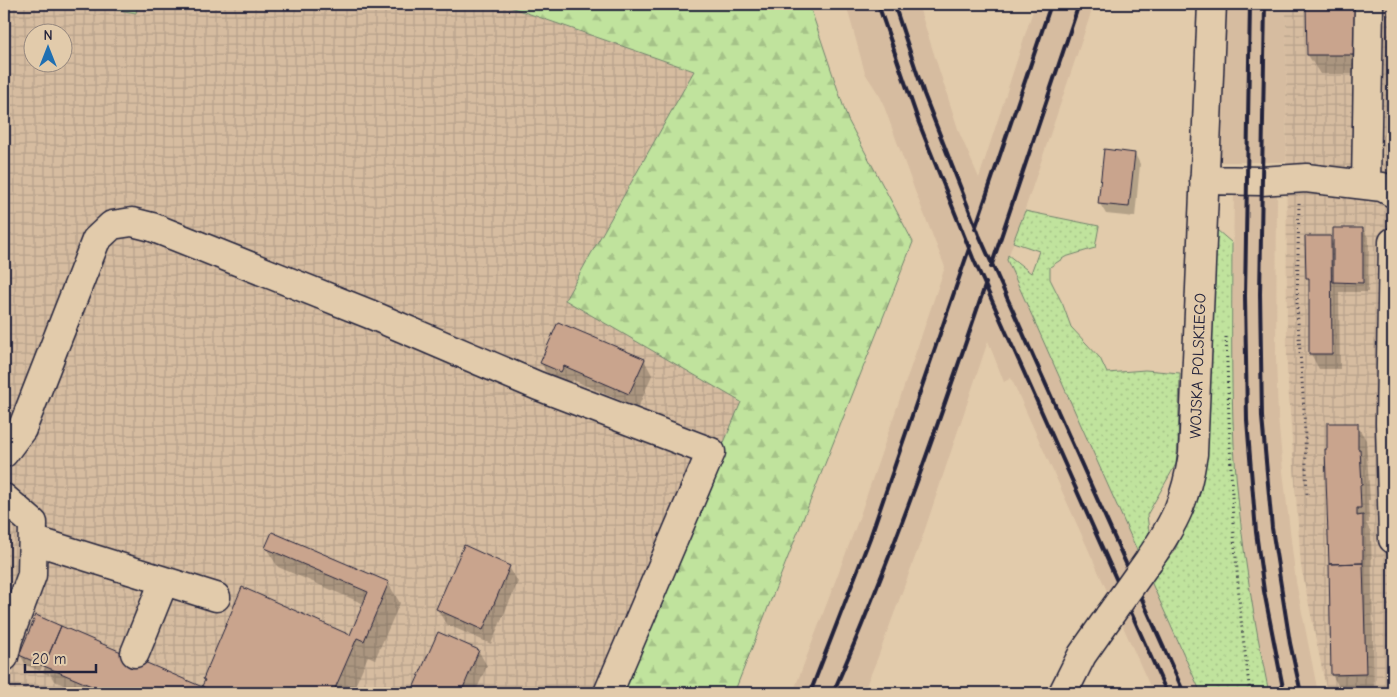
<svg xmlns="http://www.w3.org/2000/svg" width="1397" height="697" font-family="'Comic Neue',sans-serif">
  <defs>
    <pattern id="industrial-grid" width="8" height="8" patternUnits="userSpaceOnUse" patternTransform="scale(1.25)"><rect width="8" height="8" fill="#d6bca0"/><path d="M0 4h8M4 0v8" fill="none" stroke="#b7a18b"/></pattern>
    <pattern id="grass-dots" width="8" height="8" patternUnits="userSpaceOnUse" patternTransform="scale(1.25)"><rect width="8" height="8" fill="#c0e39d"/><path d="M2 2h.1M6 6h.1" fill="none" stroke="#a5c288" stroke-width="1.8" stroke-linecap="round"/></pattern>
    <pattern id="forest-firs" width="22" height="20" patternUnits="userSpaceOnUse" patternTransform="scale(1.25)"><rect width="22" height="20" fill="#c0e39d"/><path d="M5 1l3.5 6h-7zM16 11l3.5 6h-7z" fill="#a5c288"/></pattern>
  </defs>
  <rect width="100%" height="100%" fill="#e2cbab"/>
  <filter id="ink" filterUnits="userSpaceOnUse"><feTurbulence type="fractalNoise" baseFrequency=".02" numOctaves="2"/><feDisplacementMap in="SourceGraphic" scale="10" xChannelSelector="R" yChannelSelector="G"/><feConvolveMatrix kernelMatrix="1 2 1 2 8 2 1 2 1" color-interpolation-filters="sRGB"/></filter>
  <g filter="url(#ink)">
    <path fill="#d6bca0" d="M846 4H918L959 132 979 178 1035 4H1094L1017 233 1007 260 1201 693H1153L1011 378 1004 382 988 341 921 541 878 657 863 693H793L858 521 945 267 915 191 881 98 865 73Z
      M1220 4H1286V162H1217Z
      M1234 189 1277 190 1276 358 1278 417 1283 471 1296 582 1318 693H1269L1249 588 1236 474 1233 420 1232 358Z"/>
    <path fill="url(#industrial-grid)" fill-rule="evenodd" d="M4 4H83L136 13 138 4H501L695 71 565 300 741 402 619 693H4ZM32 32H62V62H32Z
      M1286 4H1393V678L1384 693H1327L1301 566 1287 370Z"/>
    <path fill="url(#grass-dots)" stroke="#71826c" d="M1025 211 1099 226 1095 248 1065 257 1050 267V279L1063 305 1071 327 1100 358 1107 373 1145 370 1180 373 1178 444 1176 464 1147 515 1150 540 1165 563 1174 552 1200 494 1209 422 1210 224 1232 243C1232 320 1230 398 1236 475 1242 549 1254 621 1269 693H1201L1007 260 1008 255 1031 273 1039 251 1013 242Z"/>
    <path fill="url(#forest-firs)" stroke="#71826c" d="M83 4H138L136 13Z
      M501 4H809L848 120 913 242 734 693H619L741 402 565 300 694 71Z"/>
    <path fill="#0003" fill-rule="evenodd" d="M1308 4H1366L1367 74H1320L1308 55Z
      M1135 154 1140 164 1135 217 1106 214 1100 204Z
      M1363 229 1369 239 1368 292H1339L1340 369H1319L1311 354 1310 282 1307 277 1330 238 1334 245Z
      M644 360 652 375 638 408 573 380 570 387 550 378 541 363Z
      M1357 425 1366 440 1370 500H1368L1369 523H1366L1371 532 1374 689 1341 690 1332 675Z
      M273 533 388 583 400 603 375 659 368 656 352 693H83L54 681 49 672V675L26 665 20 655 37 617 205 689 203 686 206 681 204 679 243 589 350 636 364 604 278 567 266 548ZM57 632H60L43 672 40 671Z
      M509 567 518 582 491 644 446 624 437 609Z
      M438 633 478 650 487 666 475 693H413Z"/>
    <path fill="#c9a48d" stroke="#22223b" d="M1306 4H1356V55H1307Z
      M1104 149 1135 153 1129 207 1098 204Z
      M1333 228H1363V283L1333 282Z
      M1305 236H1331L1332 354H1309V278H1306Z
      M558 322 645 359 629 394 564 366 561 372 540 363Z
      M1327 423H1358V449H1360L1362 485H1360L1361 508H1357V516L1363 515V563L1329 564 1325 449H1327Z
      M272 532 389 582 364 641 357 638 333 693H213L214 692 202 686 205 680 203 679 242 587 350 635 368 592 265 548Z
      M464 545 510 566 483 630 436 609Z
      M1363 563 1366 674 1331 675 1329 564Z
      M36 615 61 626 44 666 19 655Z
      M61 626 214 692 213 693H108L44 666Z
      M438 632 479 650 461 693H411Z"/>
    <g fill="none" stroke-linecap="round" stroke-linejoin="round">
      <g stroke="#22223b" stroke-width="31">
        <path id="minor" d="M1204 180 1261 181 1306 178 1382 187 1393 193
          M1366 185 1369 4
          M1393 242 1390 423 1393 539
          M4 453 22 429 96 240 112 225 132 222 152 227 372 315 538 386 711 452 608 693
          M4 498 33 523 32 575 8 639 4 657
          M33 540 216 597
          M1149 560C1175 522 1186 500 1193 454L1212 4
          M135 653 164 581
          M1063 693 1082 655 1110 615"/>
      </g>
      <path stroke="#22223b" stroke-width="3" stroke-dasharray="1 4" stroke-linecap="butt" d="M1299 203 1297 307 1304 410 1307 495
        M1226 337 1233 522 1241 620 1250 693"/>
      <use href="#minor" stroke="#e2cbab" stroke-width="28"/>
      <path stroke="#22223b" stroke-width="4" d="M878 4 919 123 973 258 1167 693
        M894 4 924 94 979 235 1184 693
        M1250 4 1245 296 1247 420 1256 532 1264 591 1284 693
        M1265 4 1260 294 1262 417 1272 528 1290 643 1301 693
        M975 229 1051 4
        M991 267 1079 4
        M810 693 870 538 970 246
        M833 693C892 559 939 422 986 283"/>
      <g stroke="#22223b" stroke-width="31" stroke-linecap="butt">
        <path id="minor-bridge" d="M1110 615 1149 560"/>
      </g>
      <use href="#minor-bridge" stroke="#e2cbab" stroke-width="28"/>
    </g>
  </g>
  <g text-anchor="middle" stroke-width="4" stroke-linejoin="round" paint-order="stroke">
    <g font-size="16" fill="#22223b" stroke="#e2cbab">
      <text transform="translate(1197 366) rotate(-88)" y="6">WOJSKA POLSKIEGO</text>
    </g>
  </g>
  <rect width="1397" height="697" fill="none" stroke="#e2cbab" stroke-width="20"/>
  <rect x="10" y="10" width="1377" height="677" fill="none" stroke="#22223b" stroke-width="2" filter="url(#ink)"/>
  <g transform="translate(48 48)"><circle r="24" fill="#e2cbab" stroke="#95877e"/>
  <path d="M0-4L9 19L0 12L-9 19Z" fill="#1f6fb2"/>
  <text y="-8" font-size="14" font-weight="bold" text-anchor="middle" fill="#22223b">N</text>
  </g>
  <path d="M25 664v8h71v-8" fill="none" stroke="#22223b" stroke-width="2.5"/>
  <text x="32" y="664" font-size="15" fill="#22223b" stroke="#e2cbab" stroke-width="4" paint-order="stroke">20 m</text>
</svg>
